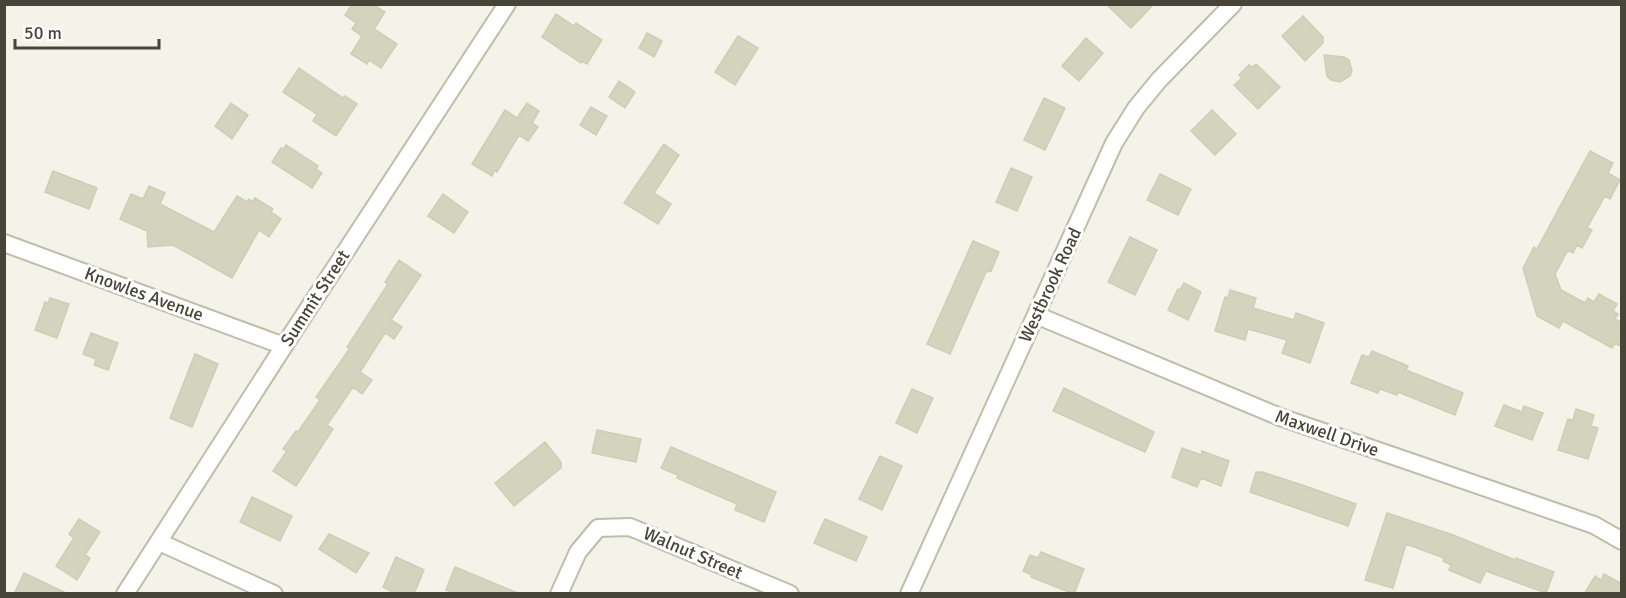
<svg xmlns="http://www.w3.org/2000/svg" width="1626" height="598" font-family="Signika,sans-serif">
  <rect width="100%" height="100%" fill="#f3f3e9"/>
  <path fill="#d4d3be" stroke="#cfcdb2" stroke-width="1.5" d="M352 4H372L385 12 374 29 397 44 381 68 369 60 367 64 351 54 362 36 352 29 356 23 345 15Z
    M1106 4H1154L1131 28Z
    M556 14 574 26 576 23 602 40 587 64 582 61 581 63 542 37Z
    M1303 16 1323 37V43L1305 61 1282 36Z
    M647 33 662 41 654 57 639 48Z
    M738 36 758 48 735 85 715 72Z
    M1086 38 1103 53 1079 81 1062 66Z
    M1324 55 1344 57 1349 60 1352 71 1350 76 1340 82 1331 80 1327 76Z
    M1256 64 1280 87 1258 109 1234 85 1242 78 1239 75 1249 65 1252 67Z
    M299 68 343 98 345 96 357 104 336 136 313 121 317 114 283 92Z
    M619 81 635 92 625 108 609 97Z
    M1044 98 1065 108 1045 150 1024 140Z
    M231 103 248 115 232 139 215 126Z
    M527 103 539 111 532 123 538 127 528 141 519 135 497 172 495 170 492 176 472 164 505 110 517 118Z
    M591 107 607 116 596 135 580 125Z
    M1212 110 1236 134 1215 155 1191 131Z
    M664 144 679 155 654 193 671 204 658 224 624 203Z
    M286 145 318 166 316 169 322 173 312 188 272 162 281 148 283 150Z
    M1590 151 1613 163 1608 173 1620 180 1610 199 1605 196 1587 228 1592 230 1582 248 1577 245 1573 253 1568 250 1555 274 1561 290 1585 303 1588 298 1594 302 1599 294 1617 304 1613 311 1618 314 1615 319 1622 323V347L1615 343 1612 348 1563 321 1559 328 1537 316 1523 268 1534 247 1537 249Z
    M1011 168 1032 177 1017 211 996 202Z
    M53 171 97 188 89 209 45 192Z
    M1160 174 1191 189 1178 215 1147 200Z
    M149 186 165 193 160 204 214 232 237 196 247 202 249 199 252 202 255 198 273 209 271 212 281 219 269 237 259 230 232 278 173 245 148 247 147 231 120 219 131 194 143 199Z
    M443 194 468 212 454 233 428 216Z
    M1130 237 1157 250 1135 295 1108 282Z
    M973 241 999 252 991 271 986 272 950 354 927 344Z
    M399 260 421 275 391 320 402 327 394 339 385 333 360 372 372 380 362 394 353 387 327 425 333 429 296 486 273 471 287 451 283 449 296 431 298 432 320 400 316 397 350 348 347 347 388 284 385 282Z
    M1184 283 1201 292 1188 320 1168 310 1178 289 1180 290Z
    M1230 290 1256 298 1253 308 1294 320 1296 313 1324 323 1310 363 1282 353 1287 340 1248 329 1245 340 1215 331 1225 297 1228 298Z
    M50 298 69 304 57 338 35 330 45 302 48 303Z
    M91 333 118 343 108 370 94 365 96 359 83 354Z
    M1372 351 1408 366 1406 370 1463 393 1455 415 1398 392 1397 395 1380 389 1378 393 1351 383 1362 355 1369 357Z
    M195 354 218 364 192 427 170 418Z
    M1064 388 1154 432 1145 452 1053 411Z
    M912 389 933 398 917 433 896 423Z
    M1504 405 1522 412 1524 406 1543 413 1532 440 1495 426Z
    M1576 409 1594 415 1591 426 1598 428 1588 459 1558 450 1568 419 1573 420Z
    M597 430 641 439 636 462 592 453Z
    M545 442 561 462V468L514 506 495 483Z
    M671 447 776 492 764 522 735 510 737 504 677 478 678 475 661 468Z
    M1182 448 1201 455 1202 451 1229 461 1221 486 1201 478 1197 487 1172 477Z
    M880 456 902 466 882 510 859 499Z
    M1256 472H1262L1305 486 1356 504 1348 526 1250 492Z
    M252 497 292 516 280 541 240 522Z
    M1387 513 1453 535 1515 560 1516 558 1554 572 1546 593 1486 571 1480 583 1449 570 1451 565 1443 561 1444 558 1406 544 1393 588 1365 580Z
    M79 519 100 532 85 555 90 558 77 580 56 566 74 538 69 534Z
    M825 519 867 537 856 561 814 543Z
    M329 534 369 553 356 573 319 549Z
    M1041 552 1084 569 1074 594 1031 577 1032 575 1023 571 1030 555 1038 558Z
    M396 557 424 570 414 594H396L383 587Z
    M455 567 518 593V594H454L446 590Z
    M24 573 68 594H14Z
    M1604 574 1622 584V594H1584L1595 576 1601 580Z"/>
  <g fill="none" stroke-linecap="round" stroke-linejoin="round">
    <g stroke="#bebeab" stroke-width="20">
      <path id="minor" d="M4 243 284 346
        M1036 315 1280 417 1594 525 1622 541
        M159 542 274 594
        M125 594 284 346 507 4
        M559 594 578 552 598 528 630 527 790 594
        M909 594 1114 143 1136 108 1159 80 1233 4"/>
    </g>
    <use href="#minor" stroke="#fff" stroke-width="16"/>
  </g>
  <g text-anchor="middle" stroke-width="6" stroke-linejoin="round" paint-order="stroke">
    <g font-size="18" fill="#464537" stroke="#fff">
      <text transform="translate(1050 285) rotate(-65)" y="6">Westbrook Road</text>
      <text transform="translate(144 294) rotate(20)" y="6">Knowles Avenue</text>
      <text transform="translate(315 298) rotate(-57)" y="6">Summit Street</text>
      <text transform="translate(1327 433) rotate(19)" y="6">Maxwell Drive</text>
      <text transform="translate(693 553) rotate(23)" y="6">Walnut Street</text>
    </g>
  </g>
  <rect width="1626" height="598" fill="none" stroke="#464537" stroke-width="12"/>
  <path d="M15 39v9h144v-9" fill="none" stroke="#464537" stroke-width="3"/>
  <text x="24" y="39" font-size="18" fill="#464537" stroke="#ffffff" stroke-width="4.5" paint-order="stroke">50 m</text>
</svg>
